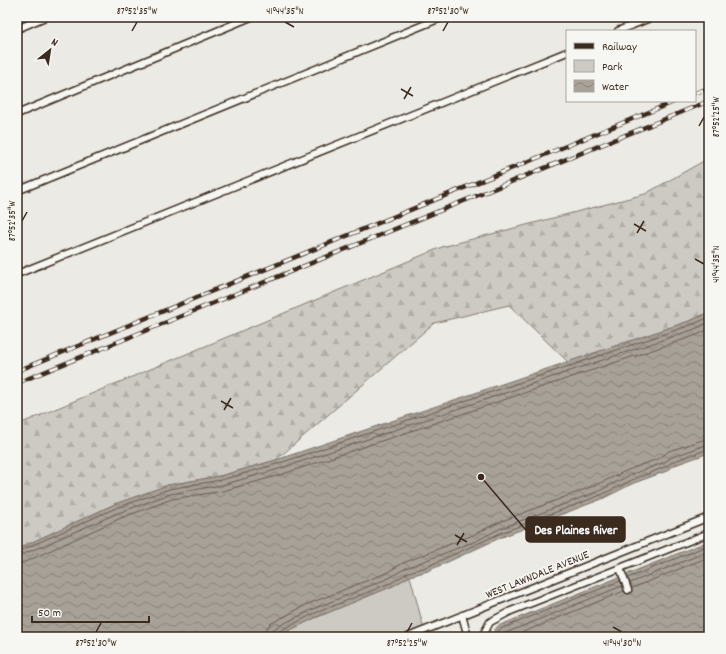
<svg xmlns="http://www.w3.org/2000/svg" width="726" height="654" font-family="Dekko,sans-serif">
  <defs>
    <pattern id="forest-firs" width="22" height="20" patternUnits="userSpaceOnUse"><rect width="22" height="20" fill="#cdcac4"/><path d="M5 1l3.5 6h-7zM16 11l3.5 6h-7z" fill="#b1aea8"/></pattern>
    <pattern id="water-waves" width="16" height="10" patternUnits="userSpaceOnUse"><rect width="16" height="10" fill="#a8a198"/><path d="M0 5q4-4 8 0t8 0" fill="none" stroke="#8a837b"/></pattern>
  </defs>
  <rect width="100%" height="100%" fill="#ebeae5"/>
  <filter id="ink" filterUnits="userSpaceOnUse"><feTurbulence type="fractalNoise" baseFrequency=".025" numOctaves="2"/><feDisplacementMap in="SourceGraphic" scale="8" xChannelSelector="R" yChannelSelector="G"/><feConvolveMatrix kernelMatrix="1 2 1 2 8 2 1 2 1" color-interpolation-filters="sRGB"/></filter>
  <g filter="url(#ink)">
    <path fill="#cdcac4" stroke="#847a71" d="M410 576 426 637H276L315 618 393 586Z"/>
    <path fill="url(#forest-firs)" stroke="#847a71" d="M709 158V312L692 320 568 362 509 305 434 323 276 460 220 476 168 485 115 504 17 549V425L442 247 645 194Z"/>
    <path fill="url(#water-waves)" stroke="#7c7167" d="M709 312V452L706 454 675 465 667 471 634 483 602 499 502 537 428 571 410 576 393 586 315 618 276 637H17V549L115 504 168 485 220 476 276 460 692 320Z
      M709 541V637H489L498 626Z"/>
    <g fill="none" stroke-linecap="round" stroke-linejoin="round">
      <path stroke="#675a4f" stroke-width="1" d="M17 552 116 508 169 489 221 480 277 464 694 324 709 317
        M17 557 118 513 170 494 222 485 279 469 695 329 709 322
        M17 563 25 562 121 518 172 499 223 491 280 475 697 335 709 329
        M628 578 709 545
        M630 583 709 551
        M632 588 709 557
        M264 637 266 630 270 624 308 604 386 573 403 563 473 535 497 523 596 485 628 470 660 458 669 451 709 438
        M271 637V632L275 628 311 610 389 578 406 568 476 541 499 529 599 491 630 475 663 463 672 457 709 444
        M276 637 278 632 313 614 391 583 409 572 426 567 501 533 601 495 632 480 665 467 674 461 709 449
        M493 637 500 629 620 581
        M500 637 503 634 622 586
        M511 637 624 591"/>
      <g stroke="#3b2a1e" stroke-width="9">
        <path id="service" d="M17 29 45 17
          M618 31 652 17
          M17 114 251 17
          M17 191 443 17
          M17 274 567 52
          M620 568 628 590
          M462 615 468 637
          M408 637 709 517
          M482 637 490 622 511 611 709 533"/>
      </g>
      <use href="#service" stroke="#f6f6f2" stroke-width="6"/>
      <g stroke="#3b2a1e" stroke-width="4.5">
        <path id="rail" d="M695 93 709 88
          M17 371 676 101
          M17 383 709 101"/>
      </g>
      <use href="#rail" stroke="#f6f6f2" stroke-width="3" stroke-dasharray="9" stroke-linecap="butt"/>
    </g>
  </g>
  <path fill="none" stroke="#3b2a1e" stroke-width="1.5" d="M285 22 294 27M132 31 137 22M443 31 448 22M401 89 413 96M404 99 411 87M699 126 704 117M22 221 27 212M634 224 646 231M637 233 644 221M695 259 704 264M221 401 233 408M224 410 231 398M455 535 467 542M457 545 464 533M613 627 622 632M96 632 101 623M407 632 412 623"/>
  <g text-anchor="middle" stroke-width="3.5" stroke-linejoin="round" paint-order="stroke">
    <g font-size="12" fill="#3b2a1e" stroke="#f6f6f2">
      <text transform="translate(537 574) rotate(-22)" y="4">WEST LAWNDALE AVENUE</text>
    </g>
  </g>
  <path fill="none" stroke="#3b2a1e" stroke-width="1.5" d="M481 477L526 530"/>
  <circle fill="#3b2a1e" stroke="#f6f6f2" stroke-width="1.5" cx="481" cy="477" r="4"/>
  <rect fill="#3b2a1e" stroke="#3b2a1e" stroke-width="1.5" x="526" y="517" width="99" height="25" rx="4"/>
  <g font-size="13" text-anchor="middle" font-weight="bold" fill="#fff">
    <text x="576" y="534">Des Plaines River</text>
  </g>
  <rect width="726" height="654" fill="none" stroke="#f6f6f2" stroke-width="44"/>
  <rect x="566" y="30" width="130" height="72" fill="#f6f6f2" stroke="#aba49d"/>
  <rect x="574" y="43" width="20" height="6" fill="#3b2a1e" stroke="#aba49d"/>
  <text x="602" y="50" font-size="12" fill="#3b2a1e">Railway</text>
  <rect x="574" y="60" width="20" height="12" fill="#cdcac4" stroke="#aba49d"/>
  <text x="602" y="70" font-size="12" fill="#3b2a1e">Park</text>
  <rect x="574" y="80" width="20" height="12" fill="url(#water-waves)" stroke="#aba49d"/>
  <text x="602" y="90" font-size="12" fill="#3b2a1e">Water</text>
  <g transform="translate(50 50) rotate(30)" stroke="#f6f6f2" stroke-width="3" paint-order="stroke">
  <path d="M0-3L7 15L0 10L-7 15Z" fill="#3b2a1e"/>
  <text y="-6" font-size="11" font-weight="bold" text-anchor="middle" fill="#3b2a1e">N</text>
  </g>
  <path d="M32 616v6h117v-6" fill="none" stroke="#3b2a1e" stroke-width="2"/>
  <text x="38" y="616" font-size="12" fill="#3b2a1e" stroke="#f6f6f2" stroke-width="3" paint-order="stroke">50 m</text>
  <rect x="22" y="22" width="682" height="610" fill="none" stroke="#3b2a1e" stroke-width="1.5"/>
  <g font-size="10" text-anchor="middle" fill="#3b2a1e">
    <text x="137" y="14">87°52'35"W</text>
    <text x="285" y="14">41°44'35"N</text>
    <text x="448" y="14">87°52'30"W</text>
    <text transform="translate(715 117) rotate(-90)" y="4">87°52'25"W</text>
    <text transform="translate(11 221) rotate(-90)" y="4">87°52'35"W</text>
    <text transform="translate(715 264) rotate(-90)" y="4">41°44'35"N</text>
    <text x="96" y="646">87°52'30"W</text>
    <text x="407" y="646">87°52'25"W</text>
    <text x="622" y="646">41°44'30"N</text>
  </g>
</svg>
